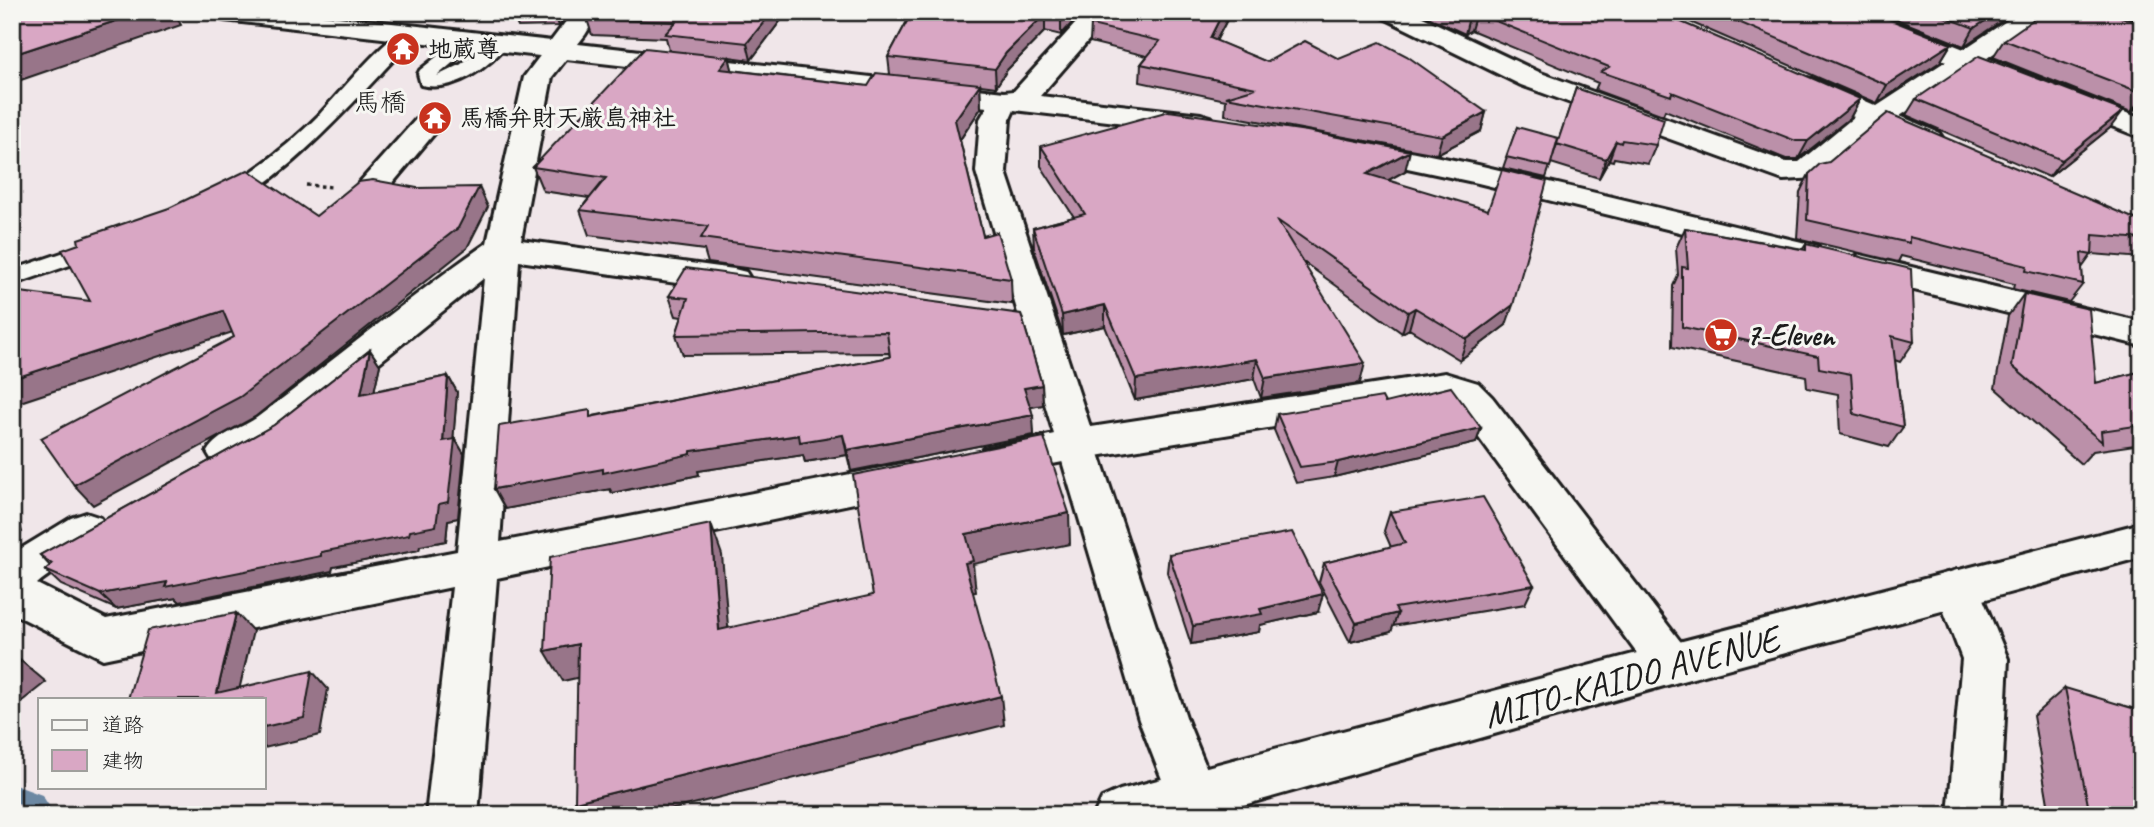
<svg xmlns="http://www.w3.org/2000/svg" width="2154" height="827" font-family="Caveat,'Klee One',sans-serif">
  <rect width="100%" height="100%" fill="#f0e6e9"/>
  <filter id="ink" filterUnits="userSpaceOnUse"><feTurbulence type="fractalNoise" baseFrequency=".0143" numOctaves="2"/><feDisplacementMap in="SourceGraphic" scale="14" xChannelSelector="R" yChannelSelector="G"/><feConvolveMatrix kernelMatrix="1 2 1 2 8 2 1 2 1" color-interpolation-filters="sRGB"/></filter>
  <g filter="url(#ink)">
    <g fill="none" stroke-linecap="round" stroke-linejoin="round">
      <path fill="#6c88a3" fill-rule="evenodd" d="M12 784 42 795 55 815H34L29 808 12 802Z"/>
      <g stroke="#1c1c1c" stroke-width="6">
        <path id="service" d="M409 28 418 33 415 37C384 68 263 210 222 200L219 195C227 184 244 178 254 170 278 153 300 134 320 114 337 96 390 32 409 28Z
          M470 34 476 35 479 39 476 43 437 76 460 65 494 38 500 37 509 42C490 67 454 93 421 85L418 74 420 70 464 35Z
          M100 240 108 242 111 247 108 252 12 285V270Z"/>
      </g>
      <g stroke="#1c1c1c" stroke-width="6">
        <path id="pedestrian" d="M428 114 438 117 443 123 438 129 381 197 370 199 359 197 354 190 359 183 418 117Z"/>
      </g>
      <g stroke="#1c1c1c" stroke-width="6">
        <path id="minor" d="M573 12H599L585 35 552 77 521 240 734 269 746 272 751 280 746 288 734 291 519 261 500 542 907 463 921 467 927 478 921 489 497 578 478 815H426L452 587 103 659 12 613V554L71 518 86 513 101 518 107 530C94 555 58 565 37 584L106 619 457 551 484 278 284 439 241 462 227 467 213 462 207 452C218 433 242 429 259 416 336 359 409 297 487 243L524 77Z
          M1378 12H1412L1541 73 1786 162H1799L1854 117 1797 92 1793 86 1797 80 1807 78 1817 80 1877 106 1946 61 1837 17 1833 12H1870L1964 49 2020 12H2051L2047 17 1987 58 2142 119V138L1969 70 1900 116 1939 133 1943 139 1939 145C1918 151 1897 136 1878 128L1818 178 1783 180 1521 85 1382 17Z
          M1445 373 1478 383 1492 397 1687 650 1694 664 1687 678 1671 684 1655 678 1452 401 1445 399 1078 459 997 475 983 471 977 460 983 449 1078 429Z
          M1957 570 1973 575 2008 659 2000 815H1948L1962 659 1935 588 1941 575Z"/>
      </g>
      <g stroke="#1c1c1c" stroke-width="6">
        <path id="tertiary" d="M211 12H295L1004 92 1014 91 1086 12H1113L1040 96 1201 114 1211 117 1216 123 1211 129 1201 132 1014 110 1010 119 1006 172 1187 720 1218 796 1211 813H1175L1139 720 976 172 980 119 987 107 224 20 215 17Z
          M1357 140 1478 165 1806 243 1818 246 1823 253 1818 260 1806 263 1478 183 1346 155 1342 149 1346 143Z
          M1861 255 2142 322V346L1849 274 1844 266 1849 258Z"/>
      </g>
      <g stroke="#1c1c1c" stroke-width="6">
        <path id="trunk" d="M2142 523V557L1671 684 1208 815H1094L1102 798 1120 790 1671 644Z"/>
      </g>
      <path stroke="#1c1c1c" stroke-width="3.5" stroke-dasharray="3.5 3.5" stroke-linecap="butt" d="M306 185 332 187"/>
      <use href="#service" fill="#f6f6f2" fill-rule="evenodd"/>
      <use href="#pedestrian" fill="#f6f6f2" fill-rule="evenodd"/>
      <use href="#minor" fill="#f6f6f2" fill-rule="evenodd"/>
      <use href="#tertiary" fill="#f6f6f2" fill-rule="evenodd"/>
      <use href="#trunk" fill="#f6f6f2" fill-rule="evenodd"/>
    </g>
    <path fill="#bb90a9" stroke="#1c1c1c" stroke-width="2" d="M449 12H571L559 26 518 27 514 18 452 20Z
      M590 12H787L751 60 729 57 732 70 868 86 890 74 888 57 912 12H1082L1061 35 1045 31 1007 70 996 87 980 85 981 108 960 140 983 236 1011 279 1012 304 708 263 704 250 589 235 580 210 589 198 543 191 533 167 669 50 666 38 592 35 587 19 591 14Z
      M1231 12 1216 41 1267 62 1339 59 1486 112 1481 131 1437 154 1225 115 1226 100 1140 82 1141 64 1147 56 1090 42 1091 25Z
      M1417 12H1658L1860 99 1850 118 1798 159H1786L1665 110 1663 115 1595 90 1598 83 1471 30 1465 34Z
      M1667 12H1871L1951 44 1940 62 1877 103Z
      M1878 12H2015L1964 46Z
      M2111 12H2142V23Z
      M2142 24V103L2131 112 1993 57 2004 40Z
      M1576 88 1656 145 1648 164 1614 158 1613 161 1609 160 1599 178 1551 163 1546 178 1503 168 1517 127 1552 159Z
      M1916 99 2110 128 2049 177 1906 115Z
      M1041 146 1405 171 1388 180 1506 325 1460 360 1409 329 1402 333 1302 261 1360 383 1261 398 1254 379 1135 400 1105 326 1063 335 1034 248 1033 228 1074 217 1041 166Z
      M1809 174 2142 222V258L2092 254 2082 268 2083 284 2069 302 2013 289 2014 284 1901 256 1898 262 1797 238 1800 192Z
      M1685 228 1803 249 1806 244 1914 342 1900 362 1895 360 1903 427 1889 447 1840 434 1838 394 1807 388 1806 376 1672 347 1673 286 1678 275 1676 248Z
      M2024 294 2096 383 2142 371V444L2093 451 2081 464 1995 388 2008 316Z
      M669 296 1021 314 1042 385 1043 405 1031 407 1034 435 851 471 847 455 805 462 803 455 698 471 699 475 612 493 610 489 505 509 593 416 890 357 889 353 683 355 676 335 682 317 676 316Z
      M370 350 380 365 374 391 448 376 457 392 453 439H455L464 454 458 518 448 520 446 541 420 546 419 550 333 567 332 571 180 602 176 598 116 609 61 585 45 570 50 566 40 555 274 425Z
      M1385 403 1481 428 1476 443 1334 477 1296 483 1274 430 1277 414Z
      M1390 512 1534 585 1525 604 1393 626 1391 632 1350 642 1319 582 1324 563 1391 547 1384 531Z
      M1169 554 1318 612 1260 625 1259 632 1191 644 1167 572Z
      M2065 688 2142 815H2050L2033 716Z"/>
    <path fill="#987589" stroke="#1c1c1c" stroke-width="2" d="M143 12H174L181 25 12 83V55Z
      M554 12H571L559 26Z
      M772 12H787L751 60 747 43Z
      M1066 12H1082L1061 35V17Z
      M1223 12H1231L1208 56 1210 38Z
      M1999 12H2015L1964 46 1974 28Z
      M1476 13 1471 30 1465 34 1469 17Z
      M1045 14V31L1007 70 996 87 995 69 1006 53Z
      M1951 44 1940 62 1877 103 1887 85Z
      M729 57 735 80 720 69Z
      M980 84 981 108 957 144 955 120Z
      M2142 97V103L2131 112Z
      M1860 99 1850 118 1798 159 1808 141Z
      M2123 111 2110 128 2049 177 2062 160Z
      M1486 112 1481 131 1437 154 1442 136Z
      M1616 141 1609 160 1599 178 1606 159Z
      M1410 151 1405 171 1363 194 1367 174Z
      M479 187 488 207 467 248 255 417 93 505 74 485Z
      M1105 305V326L1063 335 1062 315Z
      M1513 305 1506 325 1460 360 1467 339Z
      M1415 308 1409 329 1402 333 1408 312Z
      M223 311 236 331 20 402 12 394V379Z
      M370 350 380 365 370 410 361 394Z
      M1257 359 1254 379 1135 400 1136 379Z
      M1365 363 1360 383 1261 398 1265 378Z
      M448 376 457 392 452 456 443 441Z
      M1042 385 1043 405 1025 408 1024 388Z
      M1033 415 1034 435 851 471 847 450Z
      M1481 428 1476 443 1334 477 1338 462Z
      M799 435H843L847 455 805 462 803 455 698 471 699 475 612 493 610 489 505 509 494 489 691 451Z
      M455 439 464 454 458 518 448 520 446 541 420 546 419 550 333 567 332 571 180 602 176 598 116 609 100 594 321 552 410 531 439 504Z
      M12 499 22 532 12 537Z
      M1069 513 1070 544 973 564 976 592 969 593 965 563 966 534Z
      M711 524 722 555 731 661 719 630Z
      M1323 594 1318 612 1260 625 1259 632 1191 644 1193 626 1260 609Z
      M236 613 253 631 237 699 217 693Z
      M1398 613 1391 632 1350 642 1356 623Z
      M578 644 594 674 563 681 545 651Z
      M21 661 46 682 12 709V668Z
      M312 671 328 689 320 735 264 748V727Z
      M1001 696 1004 725 650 815H584L575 802Z
      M12 807 14 808 18 815H12Z"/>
    <path fill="#d9a7c4" stroke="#1c1c1c" stroke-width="2" d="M12 12H143L12 55Z
      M592 12H772L747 43 665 34 676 22 587 19Z
      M912 12H1066L1061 17 1045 14 1006 53 995 69 888 57Z
      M1101 12H1223L1210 38 1267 62 1305 41 1339 59 1380 42 1407 56 1486 112 1442 136 1226 97 1256 88 1141 64 1160 41 1091 25Z
      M1460 12H1658L1860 99 1808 141H1796L1672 92 1671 96 1601 72 1609 67 1476 13 1469 17Z
      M1715 12H1871L1951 44 1887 85Z
      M1932 12H1999L1974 28Z
      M2044 12H2107L2142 24V93L2004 40Z
      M645 48 729 57 720 69 868 86 876 73 980 84 955 120 983 236 997 232 1011 279 701 238 708 226 580 210 606 178 533 167Z
      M1979 56 2123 111 2062 160 1916 99Z
      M1576 88 1664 119 1656 145 1622 140 1621 143 1616 141 1606 159 1557 144Z
      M1169 111 1307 131 1410 151 1367 174 1488 210 1502 170 1547 181 1513 305 1467 339 1415 308 1408 312 1277 220 1365 363 1265 378 1257 359 1136 379 1105 305 1062 315 1033 228 1085 214 1041 146Z
      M1888 113 2142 222V239L2093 235 2092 255 2081 253 2083 284 2026 271 2027 266 1909 237V243L1807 220 1809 174 1820 164 1829 162Z
      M1517 127 1558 138 1550 167 1506 157Z
      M248 170 316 216 358 182 373 180 417 188 479 187 458 228 240 397 74 485 41 438 234 337 223 311 12 379V291L90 301 62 250 79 244 78 239 169 208Z
      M1685 228 1806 250V244L1911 269 1914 342 1892 336 1903 427 1854 414 1851 374 1819 368 1818 356 1682 327V267L1688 268Z
      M686 268 1021 314 1042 385 1024 388 1033 415 847 450 843 435 800 442 799 435 691 451V454L603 473V469L494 489 499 426 590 410V417L890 357 887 332 676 335 688 298 669 296Z
      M2024 294 2089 309 2096 383 2142 371V425L2101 431 2102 442 2012 366Z
      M370 350 361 394 448 376 443 441 455 439 448 502 439 504 436 526 410 531 409 535 321 552V556L165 587 167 582 100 594 45 570 52 564 40 555 274 425Z
      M1451 387 1481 428 1338 462 1300 467 1277 414 1382 397 1385 403Z
      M1044 437 1069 513 966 534 973 561 965 563 1001 696 575 802 578 644 545 651 550 557 711 524 719 630 873 595 853 475Z
      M1483 497 1534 585 1395 608 1398 613 1356 623 1324 563 1405 543 1390 512Z
      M1292 532 1323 594 1260 609 1262 614 1193 626 1169 554Z
      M236 613 217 693 312 671 304 718 264 727V699H128L148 630Z
      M12 656 21 661 12 668Z
      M2065 688 2142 711V815H2090Z"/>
  </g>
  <defs>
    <g id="temple-disc" transform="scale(1.75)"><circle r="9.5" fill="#c8321e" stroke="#f6f6f2"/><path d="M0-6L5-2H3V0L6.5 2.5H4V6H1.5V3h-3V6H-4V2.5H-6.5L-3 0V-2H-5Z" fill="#fff"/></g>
    <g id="supermarket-disc" transform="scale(1.75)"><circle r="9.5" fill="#c8321e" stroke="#f6f6f2"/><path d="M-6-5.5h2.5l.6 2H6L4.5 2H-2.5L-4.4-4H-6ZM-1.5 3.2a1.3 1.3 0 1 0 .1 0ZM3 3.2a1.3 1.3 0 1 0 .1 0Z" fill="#fff"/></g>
  </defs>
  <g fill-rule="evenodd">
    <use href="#temple-disc" x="403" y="49"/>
    <use href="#temple-disc" x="435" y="118"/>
    <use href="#supermarket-disc" x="1721" y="335"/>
  </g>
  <g text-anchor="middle" stroke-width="6" stroke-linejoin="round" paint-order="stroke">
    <g font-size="24" font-weight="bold" fill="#1c1c1c" stroke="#f6f6f2" text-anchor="start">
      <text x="428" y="57">地蔵尊</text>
      <text x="460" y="126">馬橋弁財天厳島神社</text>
    </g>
    <g font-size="26" fill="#1c1c1c" stroke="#f6f6f2">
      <text x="380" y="111">馬橋</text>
    </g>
    <g font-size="30" font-weight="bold" fill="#1c1c1c" stroke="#f6f6f2" text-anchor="start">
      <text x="1746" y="345">7-Eleven</text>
    </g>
    <g font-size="37" fill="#1c1c1c" stroke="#f6f6f2">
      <text transform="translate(1631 676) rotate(-15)" y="13">MITO-KAIDO AVENUE</text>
    </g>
  </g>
  <rect width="2154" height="827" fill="none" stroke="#f6f6f2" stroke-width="42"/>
  <rect x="21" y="21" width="2112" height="785" fill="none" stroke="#1c1c1c" stroke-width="2.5" filter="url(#ink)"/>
  <rect x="38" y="698" width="228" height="91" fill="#f6f6f2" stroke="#9f9f9c" stroke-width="2"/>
  <rect x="52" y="720" width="35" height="10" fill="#f6f6f2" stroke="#9f9f9c" stroke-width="2"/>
  <text x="102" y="732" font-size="21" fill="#1c1c1c">道路</text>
  <rect x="52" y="750" width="35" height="21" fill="#d9a7c4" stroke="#9f9f9c" stroke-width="2"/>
  <text x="102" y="768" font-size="21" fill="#1c1c1c">建物</text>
</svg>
